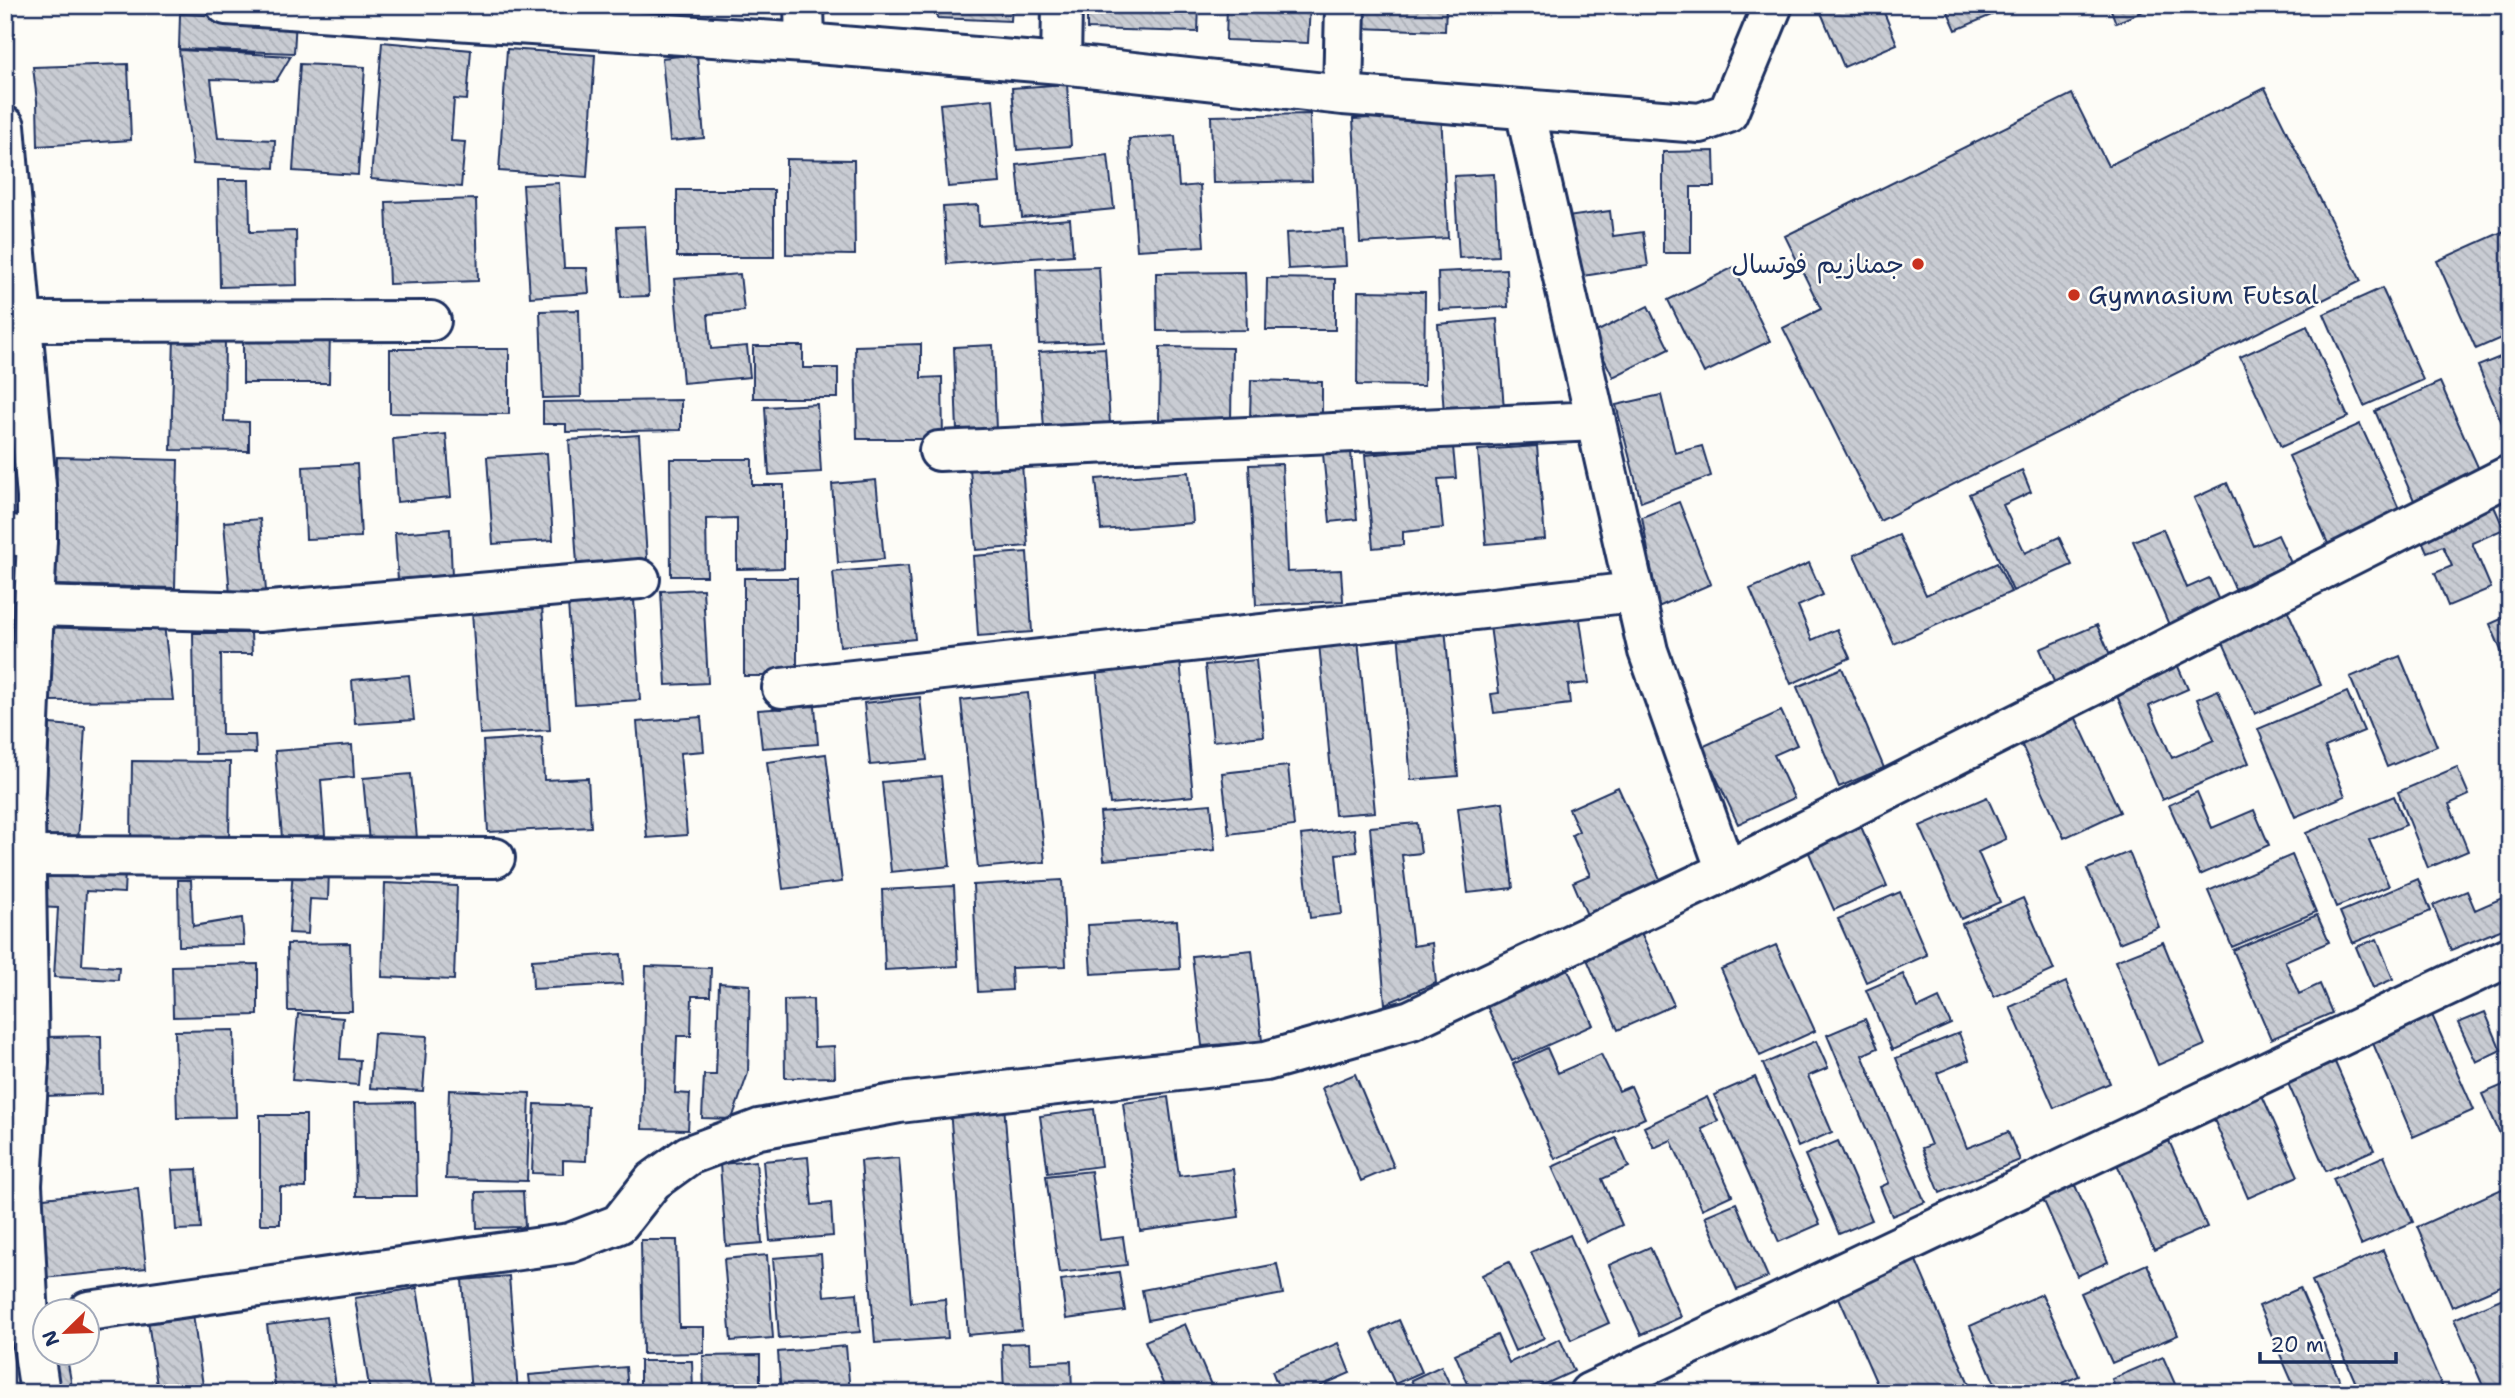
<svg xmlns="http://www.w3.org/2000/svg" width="2515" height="1398" font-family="'Shantell Sans','Playpen Sans Arabic',sans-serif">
  <defs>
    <pattern id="building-back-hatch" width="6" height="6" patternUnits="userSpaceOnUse" patternTransform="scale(1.75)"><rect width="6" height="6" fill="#c9ccd3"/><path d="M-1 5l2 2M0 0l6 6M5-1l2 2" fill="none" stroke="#acb0b8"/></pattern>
  </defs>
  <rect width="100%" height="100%" fill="#fdfcf7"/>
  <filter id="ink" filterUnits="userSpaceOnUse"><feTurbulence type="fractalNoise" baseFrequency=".0143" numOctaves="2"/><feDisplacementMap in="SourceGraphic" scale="14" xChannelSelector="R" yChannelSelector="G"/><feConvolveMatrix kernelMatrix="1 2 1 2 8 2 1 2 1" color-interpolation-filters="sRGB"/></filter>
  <g filter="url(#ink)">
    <path fill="url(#building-back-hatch)" stroke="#1b2f5e" stroke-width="2" d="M823 5H899V13L823 11Z
      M938 5H1012L1011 21 937 18Z
      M1087 5H1199L1198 32 1087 29Z
      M1227 5H1310L1308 43 1226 40Z
      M1359 5H1446L1445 31 1359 28Z
      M1492 5H1541V12H1492Z
      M1826 5H1881L1897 44 1844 67 1819 8Z
      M1945 5H1998L2001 11 1956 30Z
      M2109 5H2157L2116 23Z
      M180 14 296 19 294 53 179 49Z
      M382 42 471 50 467 100 454 99 451 141 465 142 461 187 371 179Z
      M507 49 595 55 587 177 499 171Z
      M179 50 291 56 276 81 211 79 218 138 275 140 274 168 193 164Z
      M697 54 704 138 670 141 662 58Z
      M128 64 131 140 38 146 37 101 33 67Z
      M300 64 365 67 358 175 293 171Z
      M1067 84 1071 146 1017 150 1012 88Z
      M2265 88 2361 281 1880 521 1783 328 1821 309 1785 236 2072 94 2108 166Z
      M993 99 1000 183 948 187 940 104Z
      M1310 114 1312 181 1213 183 1211 116Z
      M1441 114 1448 238 1360 243 1353 119Z
      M1175 136 1179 187 1200 185 1204 246 1137 250 1129 139Z
      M1714 151 1715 187H1691V253H1663V152Z
      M1108 155 1114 209 1022 218 1017 165Z
      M786 159 854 160 855 255 786 254Z
      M1494 174 1498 256 1459 258 1454 176Z
      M218 180H249L250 232 296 231 297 285 220 287Z
      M559 183 564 268H587L589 293 530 297 523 185Z
      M677 190H774V257H677Z
      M476 199 478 281 389 284 386 202Z
      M978 205 979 226 1070 219 1073 255 947 264 943 207Z
      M1610 211 1613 236 1643 232 1648 266 1576 277 1567 217Z
      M645 226 649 296 621 297 617 227Z
      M1344 230 1346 266 1288 269 1286 233Z
      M2504 231 2510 243V334L2476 349 2437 261Z
      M1099 267 1103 341 1039 344 1036 269Z
      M1734 267 1770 341 1704 373 1668 300Z
      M1506 269 1508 307 1439 310 1438 272Z
      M1245 272 1247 330 1157 331 1156 273Z
      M740 274 744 311 708 314 711 349 747 346 750 377 683 383 674 279Z
      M1267 278 1335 279V330H1266Z
      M2382 288 2423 380 2364 406 2324 314Z
      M1358 291 1425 292 1424 386 1357 385Z
      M1648 306 1669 349 1613 377 1592 334Z
      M579 310 581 397 543 398 540 311Z
      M1497 319 1504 409 1444 414 1438 324Z
      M2307 326 2348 417 2281 447 2240 357Z
      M243 329H330L329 383H243Z
      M174 336 225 337 224 421 249 422V451L171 450Z
      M921 344V378L942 377 943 439H857L855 346Z
      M993 345 996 431 957 432 954 347Z
      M753 346H803V368H838V398H753Z
      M1160 347 1232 348 1231 422 1159 421Z
      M1105 348 1110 424 1044 429 1039 352Z
      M390 349H509V414L390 413Z
      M2510 353V442L2478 366Z
      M1251 380 1322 382V420L1250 419Z
      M2440 382 2482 476 2416 505 2375 411Z
      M1661 395 1675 453 1702 446 1711 476 1641 502 1616 405Z
      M681 400V430L566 432V424H543V402Z
      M817 404 821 472 769 475 765 407Z
      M2360 424 2401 513 2329 546 2289 456Z
      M446 434 451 497 397 502 393 439Z
      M639 435 647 559 577 564 569 440Z
      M1537 446 1545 539 1486 544 1478 450Z
      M1453 447 1456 478 1438 479 1443 528 1403 532V545L1373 548 1365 455Z
      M1351 452 1357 519 1330 522 1323 454Z
      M547 453 553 540 493 544 487 457Z
      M57 457 178 460 175 588 54 585Z
      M670 459H752V485H784V568L737 569V518L706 519 707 576H671Z
      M357 464 361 537 306 539 303 467Z
      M1022 464 1028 546 976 550 970 468Z
      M1282 464 1287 572 1341 570 1343 601 1256 605 1249 465Z
      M2022 470 2031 492 2003 505 2025 553 2059 537 2072 565 2013 591 1969 494Z
      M1189 472 1193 523 1101 530 1096 479Z
      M876 480 884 559 838 563 832 484Z
      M2227 483 2254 546 2278 535 2291 563 2235 589 2194 498Z
      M1679 502 1711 584 1658 607 1642 517Z
      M2493 504 2504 529 2472 543 2491 588 2448 606 2435 573 2452 566 2443 546 2427 552 2419 534Z
      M260 519 266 591 230 595 224 522Z
      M450 529 452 577 398 581 395 533Z
      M2163 529 2187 588 2209 578 2220 603 2169 625 2133 541Z
      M1899 535 1926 595 1997 563 2011 592 1894 644 1854 555Z
      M1027 552 1032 632 978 636 973 556Z
      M1809 563 1823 595 1798 606 1812 640 1837 629 1850 658 1791 684 1750 589Z
      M908 566 915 639 840 646 833 572Z
      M744 578H797V676H744Z
      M703 589 708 683 666 685 661 591Z
      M634 599 640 700 575 704 568 603Z
      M542 606 550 730 480 734 472 611Z
      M2287 609 2321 685 2255 714 2221 638Z
      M1579 613 1589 683 1568 685 1570 704 1494 713 1491 694 1499 693 1490 626Z
      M2510 615V672L2490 624Z
      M55 623 164 625 173 700 46 701Z
      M2097 625 2112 659 2055 684 2040 649Z
      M1445 627 1458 776 1411 780 1398 632Z
      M193 633H251L252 654H221L222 735H255L256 753 195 754Z
      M1358 639 1375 812 1335 815 1319 643Z
      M2400 656 2437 746 2387 767 2350 677Z
      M1180 660 1193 796 1110 804 1096 668Z
      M1256 660 1264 736 1213 741 1205 665Z
      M2176 662 2188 689 2149 706 2172 758 2214 740 2197 699 2218 690 2249 763 2162 800 2114 689Z
      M1842 668 1884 768 1839 787 1797 687Z
      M409 675 414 720 355 724 352 680Z
      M2347 692 2364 731 2325 747 2345 796 2295 817 2258 729Z
      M1028 693 1045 862 978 868 961 700Z
      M920 697 927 760 870 765 864 703Z
      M815 706 818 744 762 748 758 710Z
      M1781 711 1797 745 1774 755 1794 798 1738 824 1702 747Z
      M2074 714 2120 812 2064 838 2019 739Z
      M701 717 704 751 680 753 687 835 647 838 637 722Z
      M50 724 85 727 78 841 43 838Z
      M542 737 544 780 588 778 591 827 488 832 483 741Z
      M352 745 354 777 321 780 325 835 282 838 275 751Z
      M826 754 842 882 783 889 767 762Z
      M132 761 230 762 229 844 131 843Z
      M1288 766 1294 826 1229 834 1222 773Z
      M2457 767 2469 795 2449 804 2468 851 2428 868 2398 792Z
      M411 774 417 838 369 842 363 778Z
      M941 776 950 866 891 872 882 782Z
      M1618 787 1661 881 1587 915 1573 882 1590 875 1572 835 1579 831 1569 809Z
      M2197 792 2212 828 2254 810 2269 845 2200 875 2169 805Z
      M2394 796 2406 825 2369 840 2389 886 2336 907 2306 833Z
      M1987 797 2006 839 1978 852 2000 902 1961 919 1920 826Z
      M1503 802 1513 888 1468 893 1458 808Z
      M1211 804 1215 850 1104 860 1100 813Z
      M1859 822 1887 886 1834 910 1806 846Z
      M1417 823 1421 853 1402 855 1413 946 1432 943 1436 983 1385 1004 1370 827Z
      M1354 829 1357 852 1336 854 1342 914 1310 918 1301 835Z
      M2129 852 2159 927 2119 943 2087 869Z
      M2292 855 2316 912 2232 947 2208 891Z
      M38 866 125 871 124 893 86 891 82 965 119 967 118 980 54 977 58 908 36 907Z
      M293 866 329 869 328 900 310 899 308 934 289 933Z
      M2418 879 2431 911 2353 943 2340 912Z
      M178 880H191L193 926 242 918 244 945 179 946Z
      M1062 880 1066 966 1011 968 1012 990 978 992 973 885Z
      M385 883 457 886 454 980 382 977Z
      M954 886 958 966 885 970 882 890Z
      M2467 891 2475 910 2509 895 2510 926 2451 950 2433 905Z
      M1900 892 1927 955 1866 982 1838 919Z
      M2023 898 2054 970 1994 997 1962 924Z
      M2317 915 2329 942 2285 961 2299 994 2320 984 2332 1013 2271 1039 2233 950Z
      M1177 920 1180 969 1091 974 1088 925Z
      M1638 926 1674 1005 1618 1030 1583 950Z
      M2377 939 2393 979 2373 988 2356 947Z
      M2163 942 2205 1045 2158 1065 2115 961Z
      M350 943 352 1011H288L287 944Z
      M1776 945 1815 1031 1760 1056 1721 969Z
      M1252 950 1262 1041 1202 1046 1192 956Z
      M621 954 623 984 533 989 532 960Z
      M258 964V1015L173 1017 172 966Z
      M1566 965 1593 1025 1512 1061 1485 1002Z
      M646 966 711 968 710 996H692L691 1036H677L675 1093 690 1094 688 1130 642 1129Z
      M1903 974 1918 1008 1939 998 1951 1024 1892 1050 1866 990Z
      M2066 982 2110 1083 2054 1108 2010 1007Z
      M719 983 750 985 748 1073 732 1119 702 1118 704 1075H716Z
      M813 999 814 1047 834 1046 835 1077 785 1078 784 1000Z
      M2485 1012 2501 1050 2476 1062 2458 1023Z
      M298 1014 343 1018 340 1059 360 1060 358 1085 292 1080Z
      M2432 1015 2474 1110 2413 1137 2372 1041Z
      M1865 1019 1878 1048 1862 1055 1925 1202 1892 1216 1880 1187 1889 1183 1827 1035Z
      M234 1030 236 1117 177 1118 175 1031Z
      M374 1033 427 1036 423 1091 370 1088Z
      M1959 1033 1969 1060 1937 1073 1967 1148 2008 1132 2020 1160 1940 1193 1922 1148 1931 1145 1896 1058Z
      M101 1036 102 1094 45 1096 43 1037Z
      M1816 1041 1828 1068 1808 1076 1832 1132 1798 1147 1763 1064Z
      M1547 1048 1558 1073 1601 1054 1619 1091 1631 1086 1645 1118 1555 1159 1513 1064Z
      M2334 1060 2374 1150 2326 1171 2287 1081Z
      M1355 1074 1394 1167 1361 1181 1322 1088Z
      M1755 1077 1820 1224 1779 1242 1714 1095Z
      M2510 1082V1143L2505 1145 2482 1094Z
      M449 1090 530 1093 527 1181 446 1179Z
      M2261 1093 2298 1176 2248 1198 2212 1115Z
      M1168 1097 1179 1176 1233 1169 1239 1217 1140 1231 1123 1103Z
      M1707 1097 1718 1121 1702 1129 1732 1195 1702 1209 1671 1140 1654 1148 1644 1127Z
      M415 1102 417 1196H356L354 1103Z
      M535 1104 588 1106 586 1161 563 1160V1174L532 1173Z
      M1004 1105 1022 1330 968 1335 950 1109Z
      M1094 1109 1101 1166 1048 1173 1040 1116Z
      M260 1115H306V1188L280 1187V1224H260Z
      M1616 1138 1629 1167 1602 1179 1622 1225 1586 1242 1552 1167Z
      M1838 1141 1872 1220 1839 1234 1805 1155Z
      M2169 1141 2207 1227 2154 1250 2117 1164Z
      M2384 1156 2413 1222 2361 1245 2333 1179Z
      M808 1157 812 1205 831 1203 833 1236 770 1241 763 1161Z
      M899 1158 911 1302 945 1299 948 1338 875 1343 861 1161Z
      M756 1161 762 1243 726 1246 720 1164Z
      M197 1169 201 1229 176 1230 172 1170Z
      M1091 1171 1100 1240 1123 1237 1127 1265 1059 1273 1046 1176Z
      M2071 1176 2108 1262 2077 1276 2039 1190Z
      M138 1188 146 1268 33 1279 25 1200Z
      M2504 1188 2510 1202V1282L2452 1307 2417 1227Z
      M523 1191 525 1227 477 1228 476 1192Z
      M1736 1203 1768 1277 1737 1290 1705 1216Z
      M1570 1235 1609 1323 1571 1340 1531 1252Z
      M641 1240H677L679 1327H704V1353L643 1354Z
      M1650 1247 1681 1317 1641 1335 1609 1265Z
      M2383 1250 2445 1393H2360L2312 1281Z
      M821 1254 824 1296 857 1293 860 1332 779 1338 773 1258Z
      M767 1255 773 1338 731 1341 724 1259Z
      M1914 1256 1973 1393H1881L1836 1291Z
      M1509 1262 1544 1338 1515 1351 1482 1275Z
      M1277 1264 1283 1294 1148 1320 1142 1290Z
      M2147 1264 2178 1335 2112 1363 2081 1293Z
      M1119 1272 1125 1311 1066 1319 1061 1280Z
      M509 1276 518 1393H471L462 1280Z
      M417 1288 434 1393H370L355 1298Z
      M2300 1288 2345 1393H2297L2259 1306Z
      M2042 1294 2079 1376 2040 1393H1999L1970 1326Z
      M2510 1295V1393H2486L2454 1319Z
      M192 1307 204 1393H158L147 1313Z
      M326 1317 337 1393H276L267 1325Z
      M1399 1320 1422 1372 1395 1384 1372 1332Z
      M1185 1324 1211 1385 1194 1393H1167L1145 1341Z
      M1497 1335 1509 1363 1560 1339 1574 1371 1526 1393H1472L1455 1354Z
      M1029 1343 1030 1363 1071 1361 1072 1393H1004L1002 1344Z
      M1338 1343 1350 1373 1320 1386 1323 1393H1281L1272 1371Z
      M846 1346 850 1393H781L778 1352Z
      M46 1352H66L73 1393H44Z
      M760 1355V1391L704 1393 703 1356Z
      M2163 1357 2179 1393H2117L2112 1379Z
      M640 1361H692L693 1393H640Z
      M1441 1366 1454 1393H1417L1411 1380Z
      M626 1367 628 1393H531L529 1375Z"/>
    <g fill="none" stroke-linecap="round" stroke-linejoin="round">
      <g stroke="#1b2f5e" stroke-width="44">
        <path id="minor" d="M226 5 805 43 1061 64 1343 95 1700 123 1728 113 1773 5
          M804 5 805 43
          M1061 64 1062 5
          M1343 95 1345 5
          M1525 110 1648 651 1726 871
          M22 322 431 321
          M939 451 1596 421
          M5 534 37 539
          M34 606 259 612 640 579
          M782 688 1634 592
          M26 856 495 858
          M88 1311 570 1243 619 1224 653 1181 689 1155 759 1129 899 1103 1266 1061 1411 1020 1726 871 2510 475
          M1589 1393 2510 956"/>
      </g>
      <g stroke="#1b2f5e" stroke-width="44">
        <path id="tertiary" d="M5 126 37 497V539L25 814 29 1062 22 1185 29 1319 40 1393"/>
      </g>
      <use href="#minor" stroke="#fdfcf7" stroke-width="38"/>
      <use href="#tertiary" stroke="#fdfcf7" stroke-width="38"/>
    </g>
  </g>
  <g fill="#c8321e" stroke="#fdfcf7" stroke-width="2.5">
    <circle cx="1918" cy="264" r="7"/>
    <circle cx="2074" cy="295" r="7"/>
  </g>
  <g text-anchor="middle" stroke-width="5" stroke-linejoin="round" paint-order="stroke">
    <g font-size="26" fill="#1b2f5e" stroke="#fdfcf7" text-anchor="end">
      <text x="1904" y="273">جمنازیم فوتسال</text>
      <text x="2088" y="304" text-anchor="start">Gymnasium Futsal</text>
    </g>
  </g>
  <rect width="2515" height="1398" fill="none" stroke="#fdfcf7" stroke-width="28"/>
  <rect x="14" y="14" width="2487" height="1370" fill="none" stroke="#1b2f5e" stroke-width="2.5" filter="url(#ink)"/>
  <g transform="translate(66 1332) rotate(247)"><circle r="33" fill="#fdfcf7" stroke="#a3aaba" stroke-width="2"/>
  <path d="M0-5L12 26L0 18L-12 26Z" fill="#c8321e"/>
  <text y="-10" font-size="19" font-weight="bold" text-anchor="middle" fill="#1b2f5e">N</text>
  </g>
  <path d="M2260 1352v10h136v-10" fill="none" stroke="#1b2f5e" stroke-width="3.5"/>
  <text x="2270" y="1352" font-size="21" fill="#1b2f5e" stroke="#fdfcf7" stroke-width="5" paint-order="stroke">20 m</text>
</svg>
